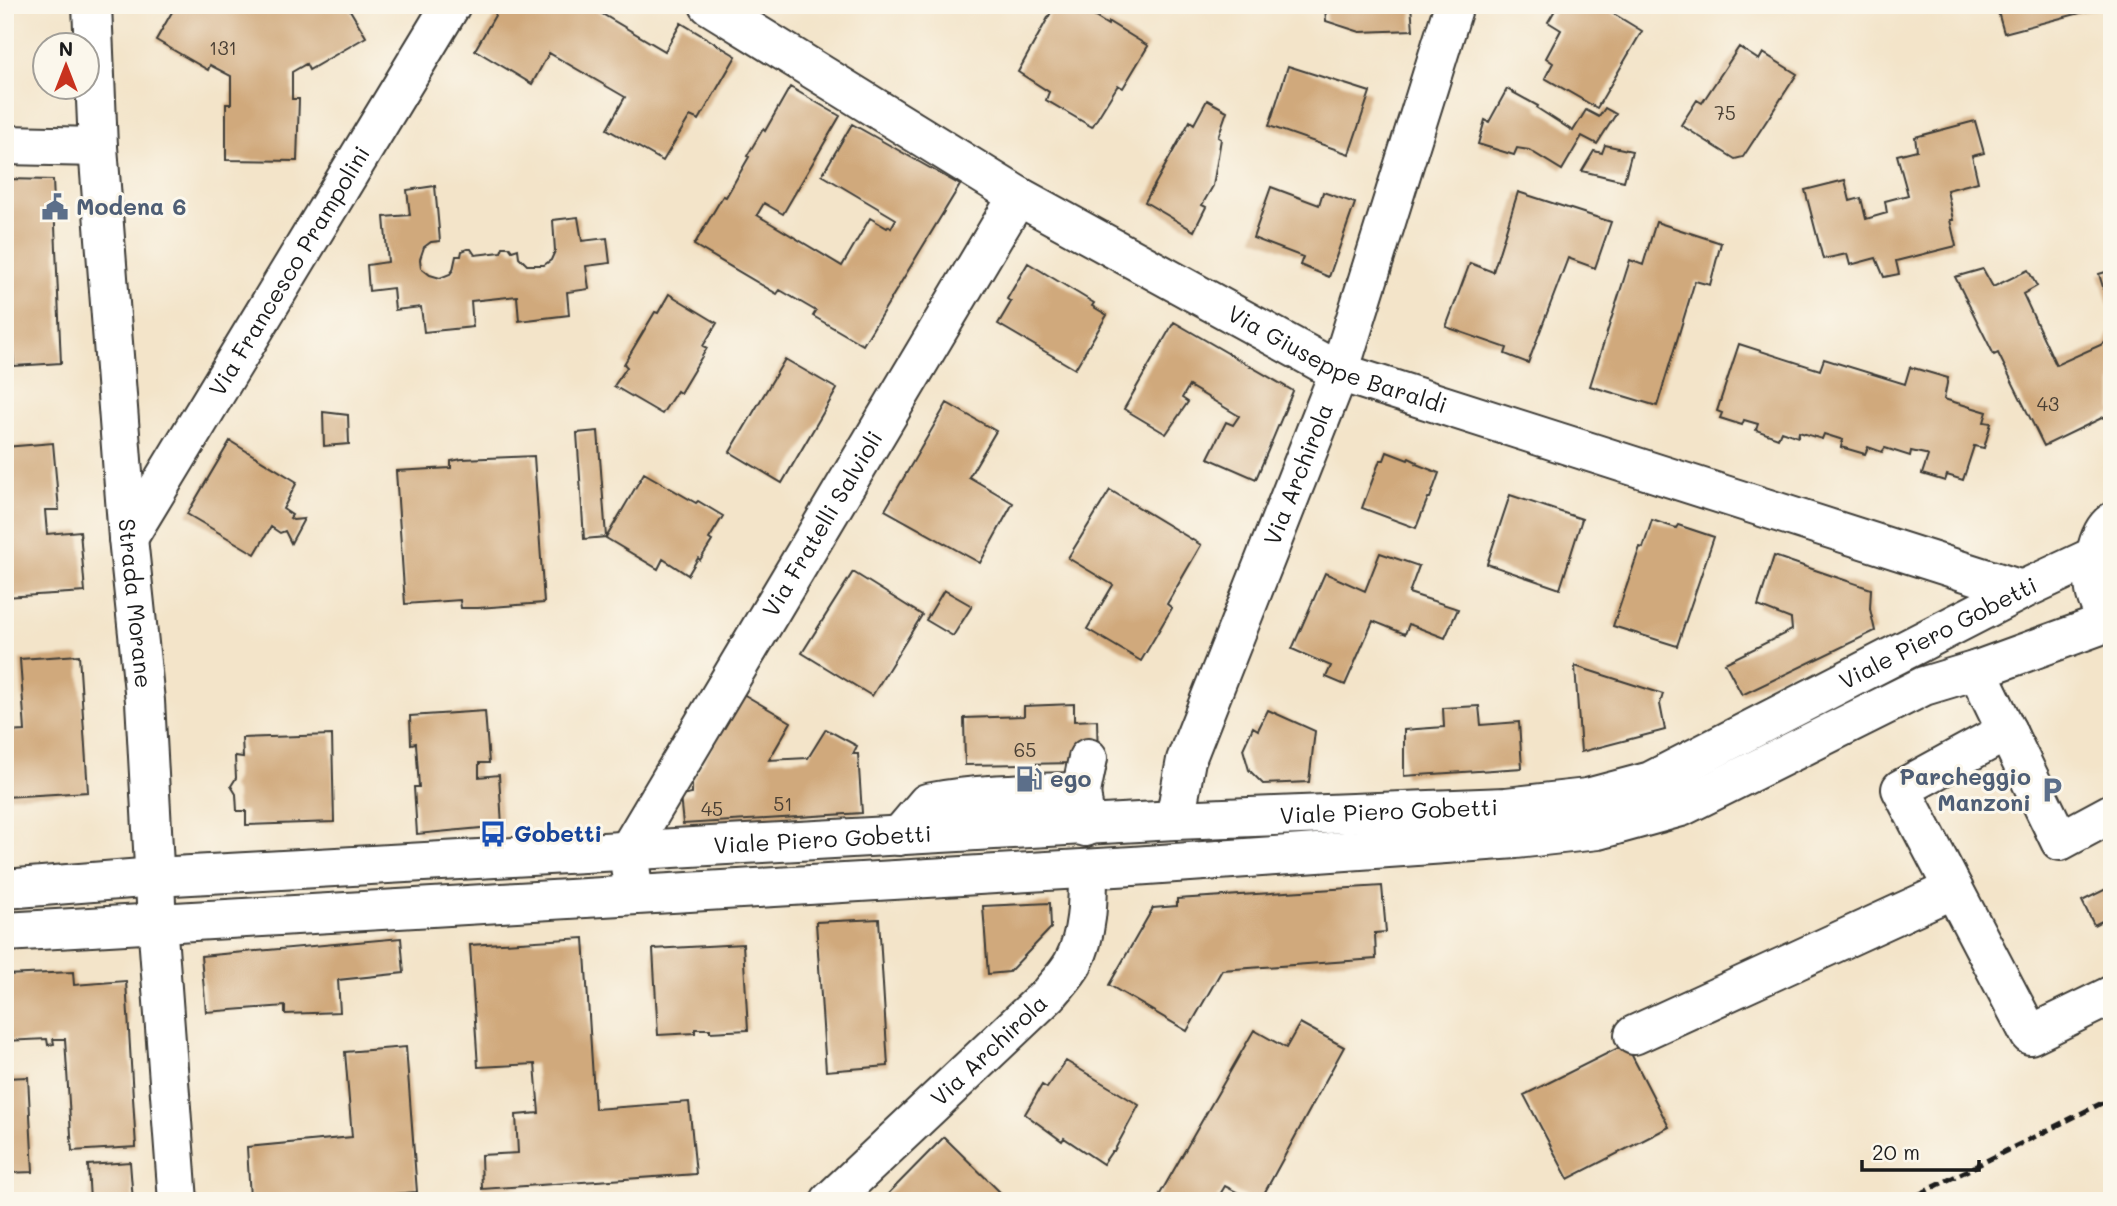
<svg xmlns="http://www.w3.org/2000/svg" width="2117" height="1206" font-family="Mali,sans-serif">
  <rect width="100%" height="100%" fill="#fbf7ec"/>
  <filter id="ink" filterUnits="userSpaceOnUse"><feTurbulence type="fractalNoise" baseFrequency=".0143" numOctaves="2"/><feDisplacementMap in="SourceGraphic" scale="14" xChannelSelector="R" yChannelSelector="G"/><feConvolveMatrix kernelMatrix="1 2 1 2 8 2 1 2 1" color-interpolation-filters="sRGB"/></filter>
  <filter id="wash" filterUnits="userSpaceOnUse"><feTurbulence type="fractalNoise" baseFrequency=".00686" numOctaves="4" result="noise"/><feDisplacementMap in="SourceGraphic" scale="28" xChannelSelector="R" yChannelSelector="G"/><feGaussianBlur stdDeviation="1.57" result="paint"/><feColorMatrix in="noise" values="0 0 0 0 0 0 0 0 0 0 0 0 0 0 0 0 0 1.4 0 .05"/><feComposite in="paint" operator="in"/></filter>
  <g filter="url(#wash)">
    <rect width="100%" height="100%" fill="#f3e4c9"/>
    <g id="blocks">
      <path fill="#d0a97c" d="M176 5H347L366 37 309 70 306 64 292 72V99H299L297 161 226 160V104H231V76L210 65 208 70 156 40Z
        M501 5H587L665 51 681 23 736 56 699 120 690 116 663 161 607 129 625 97 549 53 532 84 475 50Z
        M1055 5H1076L1108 25 1109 22 1148 46 1123 88 1118 85 1092 127 1046 100 1049 92 1018 72Z
        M1287 5H1319V11L1287 8Z
        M1325 5H1411L1413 30 1360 32 1326 21Z
        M1558 5H1599L1642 31 1597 108 1545 78 1553 63 1546 58 1561 30 1548 22Z
        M1996 5H2098L2099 8 2004 33Z
        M1739 47 1759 60 1763 53 1797 74 1743 157 1735 159 1681 125 1697 100 1702 103Z
        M1288 66 1370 92 1349 154 1269 126Z
        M790 87 840 116 783 214 764 203 757 215 842 266 870 218 887 228 889 226 891 228 896 219 822 175 852 124 960 185 863 345 813 316 816 311 780 290 777 294 694 245 723 196 726 197 749 157 747 156 763 129 765 131Z
        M1507 89 1538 106 1537 108 1573 131 1586 110 1599 117 1605 108 1616 114 1597 144 1582 136 1562 170 1529 150 1517 148 1514 155 1478 144 1485 120 1489 122Z
        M1207 100 1227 111 1218 137 1221 139 1213 186 1202 205 1206 207 1194 231 1145 202 1190 121 1194 124Z
        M1975 121 1984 153 1972 156 1978 182 1947 190 1953 220H1950L1956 246 1896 261 1899 274 1884 277 1876 258 1850 265 1847 254 1823 259 1805 190 1845 180 1850 201 1861 198 1866 219 1887 213 1885 201 1908 195 1897 155 1917 150 1915 137Z
        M1605 145 1632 151 1624 181 1582 171 1594 151 1602 153Z
        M5 179 53 180 61 363 14 366 12 337H5Z
        M435 186 440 241 431 242 424 247 420 259 421 268 430 275 440 278 450 274 453 270 456 256H461L462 251 467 249H471L475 255 501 252 503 247H509L512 251 518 249 519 257 527 265H544L551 260 555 251 553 220 578 217 582 241 607 238 610 263 586 266 589 289 567 292 569 315 519 321 517 296 471 301 473 327 424 332 421 307 395 310 393 288 369 291 367 265 388 262 384 217 410 215 407 190Z
        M1271 187 1319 205 1323 192 1355 203 1329 277 1300 265 1303 257 1253 238Z
        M1518 192 1611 222 1595 268 1568 258 1528 363 1505 354 1507 348 1446 327 1470 263 1493 272Z
        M1656 222 1721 243 1710 285 1695 281 1657 406 1590 386 1630 260 1643 265Z
        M1028 263 1094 303 1092 306 1107 315 1075 369 998 324 1011 302 1007 299Z
        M1983 269 1993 287 2028 270 2037 286 2023 294 2056 365 2105 343 2112 328V413L2044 446 1998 353 1994 355 1955 277Z
        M2112 270V312L2111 313 2099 274Z
        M669 294 717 323 703 346 707 348 680 393 677 391 662 414 614 386 627 367 624 364 655 312 658 313Z
        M1174 322 1293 391 1256 479 1208 458 1226 422 1233 425 1239 416 1189 386 1182 398 1188 402 1166 434 1124 409Z
        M1739 344 1820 370 1824 359 1905 384 1910 367 1948 378 1944 399 1987 412 1984 422 1991 423 1984 448 1974 446 1963 480 1947 475 1945 481 1922 474 1928 456 1925 454 1911 451 1910 456 1885 448 1882 452 1868 447 1865 454 1841 447 1843 440 1824 434 1822 439 1799 432 1798 437 1781 431 1778 438 1756 430 1758 424 1744 420 1742 425 1720 418 1722 413 1717 411Z
        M785 359 837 389 782 483 730 452Z
        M947 403 996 431 969 477 1013 503 980 563 885 510Z
        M323 412 348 415 349 444 324 446Z
        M598 431 606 537 584 539 577 433Z
        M230 441 297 482 283 509 292 515 290 518 293 520 304 519 291 543 285 531 280 533 271 527 255 554 187 514Z
        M53 443 59 510H45L47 534 80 531 85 592 5 597V447Z
        M1387 452 1408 460 1409 458 1417 462 1416 464 1439 473 1430 498H1428L1416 528 1362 508 1380 460H1384Z
        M534 456 544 603 478 608H461L460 600 405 604 396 471 451 468V461L462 459Z
        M644 473 696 503 698 501 723 516 709 539 712 541 700 560 698 558 688 575 663 559 658 569 606 538Z
        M1110 490 1201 545 1167 604 1172 608 1141 661 1087 629 1113 585 1068 558Z
        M1510 495 1582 519 1560 589 1487 564Z
        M1652 520 1676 528 1678 525 1714 537 1677 646 1613 626 1640 547 1643 548Z
        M1380 553 1419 566 1409 593 1458 609 1445 638 1409 624 1405 634 1373 621 1345 685 1326 677 1331 666 1292 649 1325 573 1365 591Z
        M1774 556 1871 589 1870 609 1875 631 1742 695 1725 663 1792 630 1791 619 1758 606Z
        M853 572 922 615 872 696 802 653Z
        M944 590 972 606 953 636 926 620Z
        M79 655 88 792 5 797V732L25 731 20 659Z
        M1575 666 1663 694 1660 704 1665 730 1581 752Z
        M743 694 791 722 769 760 808 758 826 729 857 746 853 754H858L862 813 683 824 680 796 692 794V782Z
        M1074 704V721L1097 720 1098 758 1075 763 965 765 964 718 1024 716V706Z
        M1479 706 1481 725 1519 722 1522 768 1404 776V730L1444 727 1443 708Z
        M1268 710 1315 731 1309 782 1263 784 1249 770 1243 749 1253 727 1258 730Z
        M485 711 489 763H479V777L499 775 502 826 417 834 414 787H419L416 743 411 744 410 716Z
        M332 735 334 822 246 825V811H237L236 794 231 786 236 778 235 756 243 757 242 738Z
        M1382 886 1386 932 1375 933 1376 959 1222 970 1187 1031 1109 985 1153 908 1177 906V899Z
        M2112 886V916L2094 925 2082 901Z
        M1050 903 1051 928 1009 972 988 974 983 906Z
        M879 919 888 1066 826 1071 816 922Z
        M401 938 404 973 338 980 340 1012 285 1014V1006L206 1012 201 956Z
        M584 938 595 1109 689 1102 696 1174 482 1189 481 1155 518 1153 516 1115 539 1113 535 1064 478 1067 470 945Z
        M743 944 748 1030 710 1032V1029H695V1033L658 1035 653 949Z
        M73 972 74 985 126 981 136 1147 72 1151 65 1039H53L54 1044 48 1045 47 1039 5 1041V975Z
        M1300 1023 1344 1047 1260 1201H1254L1225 1186 1216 1201H1156L1254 1030 1286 1048Z
        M1626 1044 1669 1127 1568 1179 1524 1095Z
        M406 1047 417 1192 309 1201H255V1198H250L247 1147 352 1137 345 1052Z
        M1066 1061 1139 1105 1114 1151H1112L1103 1164 1064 1138 1062 1141 1025 1114 1042 1085 1047 1088Z
        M28 1077 33 1172 5 1173V1078Z
        M944 1137 1009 1201H881Z
        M130 1162 133 1201H90L88 1165Z"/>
    </g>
  </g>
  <g filter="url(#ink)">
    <use href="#blocks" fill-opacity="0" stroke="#3c3a36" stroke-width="2"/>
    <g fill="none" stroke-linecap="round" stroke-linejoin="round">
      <g stroke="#3c3a36" stroke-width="42">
        <g id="minor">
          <path id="s1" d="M92 5 98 147 128 538 145 701 157 921 178 1201"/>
          <path id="s2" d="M709 5 1018 196 1339 372 2022 590"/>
          <path d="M5 145 98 147"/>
          <path id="s3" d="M128 538 451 5"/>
          <path d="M1977 670 2060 841 2112 813"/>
          <path d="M2007 731 1901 789 2030 1035 2112 995"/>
          <path d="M1081 792 1088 758"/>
          <path id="s4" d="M1175 820 1186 760 1339 372 1454 5"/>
          <path d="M899 836 927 803C978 793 1029 793 1081 792L1086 827"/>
          <path id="s5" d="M634 895 628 851 1018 196"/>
          <path d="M1634 1035 1953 889"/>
          <path id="s6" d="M830 1201 1049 994C1057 984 1067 974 1073 963 1088 934 1088 901 1088 869"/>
        </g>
      </g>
      <g stroke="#3c3a36" stroke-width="42">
        <g id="major">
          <path d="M2112 522C2096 534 2091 571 2095 590 2097 601 2105 616 2112 625"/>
          <path id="s7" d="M5 889 155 877 1175 820 1506 807 1587 798 1651 781 2022 590 2095 556"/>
          <path d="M5 932 1133 866 1516 839 1598 830 1681 807 1924 686 1977 670 2109 622"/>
        </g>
      </g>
      <use href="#minor" stroke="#fff" stroke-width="38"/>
      <use href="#major" stroke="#fff" stroke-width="38"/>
      <path stroke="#1c1c1c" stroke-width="5" stroke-dasharray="10 5" stroke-linecap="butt" d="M1906 1201 2112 1098"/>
    </g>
  </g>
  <defs>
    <g id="civic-bare" transform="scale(2.1)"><path d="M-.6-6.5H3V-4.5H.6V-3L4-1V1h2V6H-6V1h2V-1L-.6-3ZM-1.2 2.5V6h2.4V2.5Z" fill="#5c6f8a" stroke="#fbf7ec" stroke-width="2.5" paint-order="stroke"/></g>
    <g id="fuel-bare" transform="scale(2.1)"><path d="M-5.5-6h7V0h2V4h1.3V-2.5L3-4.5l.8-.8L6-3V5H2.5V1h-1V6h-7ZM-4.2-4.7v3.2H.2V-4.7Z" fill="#5c6f8a" stroke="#fbf7ec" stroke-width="2.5" paint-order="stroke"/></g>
    <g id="parking-bare" transform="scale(2.1)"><path d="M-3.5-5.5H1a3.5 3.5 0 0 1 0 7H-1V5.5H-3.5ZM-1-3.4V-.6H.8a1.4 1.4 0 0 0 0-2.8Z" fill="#5c6f8a" stroke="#fbf7ec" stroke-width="2.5" paint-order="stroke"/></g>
    <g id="bus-bare" transform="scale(2.1)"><path d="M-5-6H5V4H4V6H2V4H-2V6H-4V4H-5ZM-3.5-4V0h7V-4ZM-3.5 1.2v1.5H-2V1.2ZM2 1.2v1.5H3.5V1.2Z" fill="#1a4fb4" stroke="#fbf7ec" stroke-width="2.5" paint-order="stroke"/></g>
  </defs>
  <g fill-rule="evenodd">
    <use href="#civic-bare" x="55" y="207"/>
    <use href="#fuel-bare" x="1029" y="779"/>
    <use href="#parking-bare" x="2052" y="790"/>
    <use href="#bus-bare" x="493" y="834"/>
  </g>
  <g text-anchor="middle" stroke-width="6" stroke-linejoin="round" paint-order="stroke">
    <g font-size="19" fill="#493f34">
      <text x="223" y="55">131</text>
      <text x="1725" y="120">75</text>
      <text x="2048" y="411">43</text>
      <text x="1025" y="757">65</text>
      <text x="783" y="811">51</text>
      <text x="712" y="816">45</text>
    </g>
    <g font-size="23" font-weight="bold" fill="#4e5e75" stroke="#fbf7ec" text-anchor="start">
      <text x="76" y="215">Modena 6</text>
      <text x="2031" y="785" text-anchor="end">Parcheggio<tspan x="2031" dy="26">Manzoni</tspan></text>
      <text x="1050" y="787">ego</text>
    </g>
    <g font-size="23" fill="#1c1c1c" stroke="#fbf7ec">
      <text dy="8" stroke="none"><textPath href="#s3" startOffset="312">Via Francesco Prampolini</textPath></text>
      <text dy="8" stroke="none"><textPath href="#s2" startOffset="723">Via Giuseppe Baraldi</textPath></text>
      <text dy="8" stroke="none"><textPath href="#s4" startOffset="368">Via Archirola</textPath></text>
      <text dy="8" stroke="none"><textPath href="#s5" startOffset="425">Via Fratelli Salvioli</textPath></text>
      <text dy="8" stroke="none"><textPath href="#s1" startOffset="600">Strada Morane</textPath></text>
      <text dy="8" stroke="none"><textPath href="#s7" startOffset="1974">Viale Piero Gobetti</textPath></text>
      <text dy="8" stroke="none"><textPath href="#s7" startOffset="1386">Viale Piero Gobetti</textPath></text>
      <text dy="8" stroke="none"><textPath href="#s7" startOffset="819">Viale Piero Gobetti</textPath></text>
      <text dy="8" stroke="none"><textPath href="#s6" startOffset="219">Via Archirola</textPath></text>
    </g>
    <g font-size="23" font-weight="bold" fill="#164399" stroke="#fbf7ec" text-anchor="start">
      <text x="514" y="842">Gobetti</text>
    </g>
  </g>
  <rect width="2117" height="1206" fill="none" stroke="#fbf7ec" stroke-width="28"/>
  <g transform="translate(66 66)"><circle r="33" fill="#fbf7ec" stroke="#a29f99" stroke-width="2"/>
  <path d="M0-5L12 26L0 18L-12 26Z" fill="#c8321e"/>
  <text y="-10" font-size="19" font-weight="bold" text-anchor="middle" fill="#1c1c1c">N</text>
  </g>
  <path d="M1862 1160v10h117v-10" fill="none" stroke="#1c1c1c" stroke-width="3.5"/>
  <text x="1872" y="1160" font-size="21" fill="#1c1c1c" stroke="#fbf7ec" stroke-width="5" paint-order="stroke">20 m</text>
</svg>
